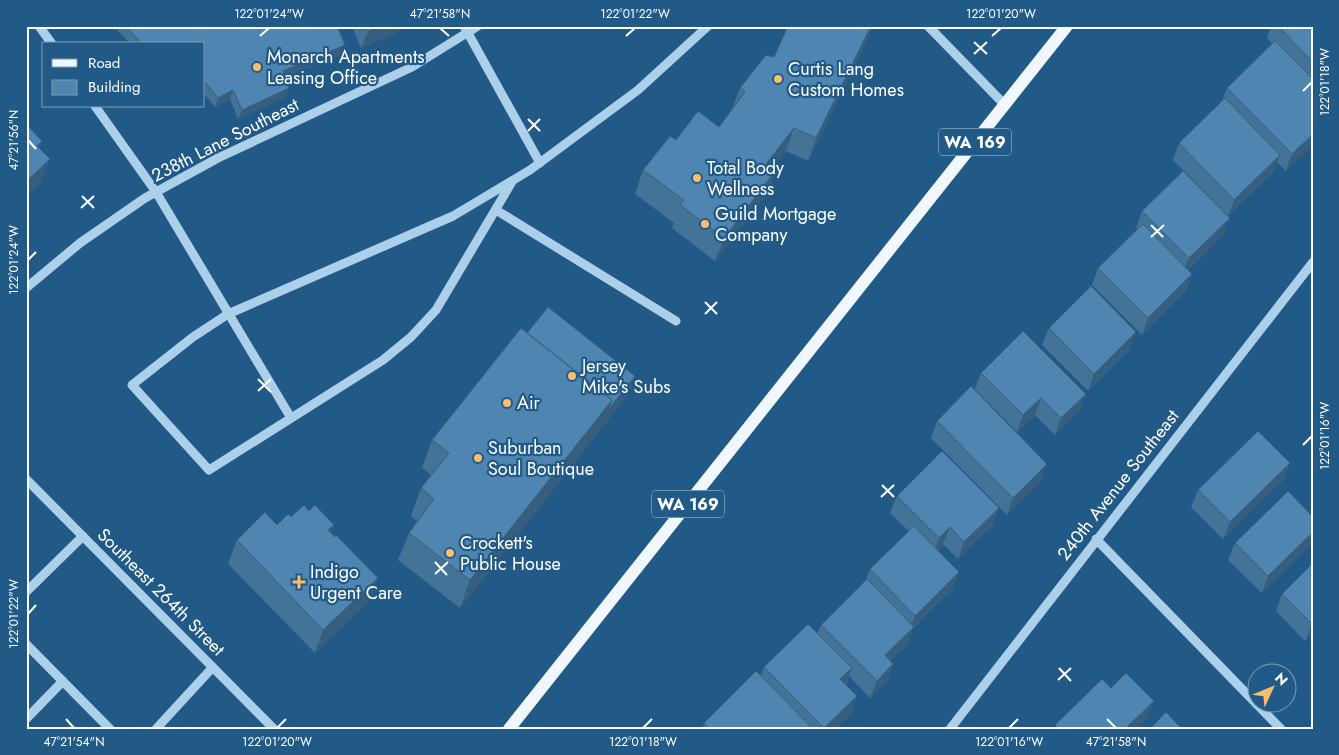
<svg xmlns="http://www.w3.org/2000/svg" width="1339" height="755" font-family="Jost,sans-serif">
  <rect width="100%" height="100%" fill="#225a87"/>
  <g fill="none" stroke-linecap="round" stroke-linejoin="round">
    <path stroke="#accfea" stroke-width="9" d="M39 26 52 44
      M464 26 540 163
      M928 26 1005 105
      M95 106 156 192 291 418
      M513 180 436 310 411 337 383 360 209 470 132 385 193 337 228 314 453 216 530 170 638 90 708 26
      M496 210 676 321
      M26 288 80 243 145 198 218 158 412 67 478 26
      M26 479 274 729
      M1096 539 1281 729
      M26 592 83 536
      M26 644 110 729
      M26 719 63 681
      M156 729 213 667
      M950 729 1313 262"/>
    <path stroke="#f0f7fe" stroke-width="12" d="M509 729 1067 26"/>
  </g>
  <path fill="#447398" d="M114 26H337L345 45 342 54 285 77 286 97 238 119 230 99 215 107 204 94V44H130Z
    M352 26H400L398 32 361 48Z
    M1271 26H1313V134L1286 171 1277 162 1274 172 1228 216 1173 160 1179 143 1222 101 1227 88 1272 43 1267 38Z
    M869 36 808 161 786 151 773 168 776 170 767 194 715 261 672 228 674 223 635 194 643 170 676 140 719 127 732 109 740 88 774 57Z
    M1142 211 1223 235 1188 270 1192 274 1186 291 1142 335 1092 285 1098 268 1137 229 1136 228Z
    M1049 328 1130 349 1088 391 1042 345Z
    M527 333 635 376 629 393 460 608 398 560 409 533 417 521 411 516 421 488 431 475 422 468 432 440Z
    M981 373 1086 394 1079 411 1055 435 1035 415 1017 432 975 389Z
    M937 421 1041 481 1007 515 931 438Z
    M1290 463 1283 480 1223 539 1191 507 1198 490Z
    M897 496 993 525 958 559 943 544 938 550 953 589 913 628 908 644 890 661 893 664 887 681 870 698 849 676 846 685 857 696 851 713 835 729H702L704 723 761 676 764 667 817 634 821 625 866 580 870 569 909 531 890 513Z
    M291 517 331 533 378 578 369 601 315 653 228 564 237 540 277 525Z
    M1313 517 1262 593 1228 560 1235 543Z
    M1313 563V634L1305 641 1276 611 1282 594Z"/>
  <path fill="#375e7c" d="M379 26H400L398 32 361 48 368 31Z
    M871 26H873L869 36 808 161 816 138Z
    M345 45 342 54 279 80 283 71Z
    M289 88 286 97 238 119 242 110Z
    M233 90 230 99 215 107 218 98Z
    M794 128 786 151 758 187 766 164Z
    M1313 134V145L1286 171 1292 154Z
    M42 141 34 164 37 146Z
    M1280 155 1274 172 1228 216 1234 200Z
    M50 159 41 182 26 197V182Z
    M776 170 767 194 715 261 724 238Z
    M1230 218 1223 235 1182 275 1189 258Z
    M1192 274 1186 291 1142 335 1148 318Z
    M1136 332 1130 349 1088 391 1094 374Z
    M635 376 629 393 460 608 470 580 612 400Z
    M1086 394 1079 411 1055 435 1061 418Z
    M1041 398 1035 415 1017 432 1023 415Z
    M1290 463 1283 480 1223 539 1230 522Z
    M1047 464 1041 481 1007 515 1013 498Z
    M999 508 993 525 958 559 964 542Z
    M334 525 326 548 328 530Z
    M950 527 943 544 933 555 939 538Z
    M1313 532V542L1262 593 1268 576Z
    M959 572 953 589 913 628 908 644 879 672 885 655 909 631 915 616Z
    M378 578 369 601 315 653 323 630Z
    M1313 623V634L1305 641 1312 624Z
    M893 664 887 681 870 698 877 681Z
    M852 668 845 685 840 679Z
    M857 696 851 713 835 729H824Z
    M1154 701 1148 718 1136 729H1125Z"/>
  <path fill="#4f86b1" stroke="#375e7c" d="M126 26H337L345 45 283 71 289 88 242 110 233 90 218 98 204 81V44H142Z
    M365 26H379L368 31Z
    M788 26H871L816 138 794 128 766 164 776 170 724 238 680 205 684 200 643 170 670 136 676 140 698 111 719 127 745 92 740 88 766 55 774 57Z
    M1278 26H1313V62Z
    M1275 41 1313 79V134L1292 154 1227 88Z
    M1225 98 1280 155 1234 200 1179 143Z
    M26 124 42 141 37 146 50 159 26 182Z
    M1183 171 1230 218 1189 258 1142 211Z
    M1143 224 1192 274 1148 318 1098 268Z
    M1091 286 1136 332 1094 374 1049 328Z
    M548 307 635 376 608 410 612 400 527 333Z
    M521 328 612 400 470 580 409 533 434 499 421 488 449 453 432 440Z
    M1023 331 1086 394 1061 418 1041 398 1023 415 981 373Z
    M971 386 1047 464 1013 498 937 421Z
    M1258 431 1290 463 1230 522 1198 490Z
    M942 451 999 508 964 542 950 527 939 538 897 496Z
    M1288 491 1313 517V532L1268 576 1235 543Z
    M304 505 309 511 315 505 334 525 328 530 335 537 336 535 378 578 323 630 237 540 265 512 277 525 288 514 291 517Z
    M914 526 959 572 915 616 870 569Z
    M1313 563V623L1312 624 1282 594Z
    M867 579 914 627 885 655 893 664 877 681 821 625Z
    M808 624 852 668 840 679 857 696 824 728 764 667Z
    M756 671 813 729H709L704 723Z
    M1126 673 1154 701 1125 729H1058L1055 725 1102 679 1111 688Z
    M1166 712 1182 729H1150Z"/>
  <path fill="none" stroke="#fff" stroke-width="2" d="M440 28 449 36M260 36 269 28M626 36 635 28M992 36 1001 28M974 42 987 54M974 54 987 42M1303 91 1312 82M528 119 540 131M528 131 540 119M28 140 36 149M82 196 94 208M81 208 94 196M1151 225 1163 237M1151 237 1164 225M28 260 36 252M705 302 717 314M705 314 717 302M258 379 271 392M258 391 271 379M1303 445 1312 436M882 485 894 497M881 497 894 485M435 562 447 575M435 574 448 562M28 614 36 605M1059 668 1071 681M1058 680 1071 668M66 719 74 728M1107 719 1116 728M277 728 286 719M643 728 652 719M1009 728 1018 719"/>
  <g fill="#f6be6e" stroke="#225a87" stroke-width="2">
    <circle cx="257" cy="67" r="5"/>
    <circle cx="778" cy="79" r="5"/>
    <circle cx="697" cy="178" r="5"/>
    <circle cx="705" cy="224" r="5"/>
    <circle cx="572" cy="376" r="5"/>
    <circle cx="507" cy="403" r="5"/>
    <circle cx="478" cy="458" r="5"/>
    <circle cx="450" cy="553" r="5"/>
    <path d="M296.5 574.5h5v5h5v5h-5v5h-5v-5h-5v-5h5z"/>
  </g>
  <g text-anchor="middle" stroke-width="4.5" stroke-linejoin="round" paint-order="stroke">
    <g fill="#225a87" stroke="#bdcedb" stroke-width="1">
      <rect x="939" y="128.5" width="72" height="27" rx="4"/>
      <rect x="652" y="490.5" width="72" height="27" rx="4"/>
    </g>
    <g font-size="16" font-weight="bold" fill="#fff">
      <text x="975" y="148">WA 169</text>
      <text x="688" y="510">WA 169</text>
    </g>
    <g font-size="18" fill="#fff" stroke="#225a87" text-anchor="start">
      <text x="267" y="63">Monarch Apartments<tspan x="267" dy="21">Leasing Office</tspan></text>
      <text x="788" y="75">Curtis Lang<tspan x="788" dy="21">Custom Homes</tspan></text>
      <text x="707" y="174">Total Body<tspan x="707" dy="21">Wellness</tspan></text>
      <text x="715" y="220">Guild Mortgage<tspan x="715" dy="21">Company</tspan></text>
      <text x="582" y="372">Jersey<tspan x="582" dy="21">Mike's Subs</tspan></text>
      <text x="517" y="409">Air</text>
      <text x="488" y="454">Suburban<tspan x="488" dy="21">Soul Boutique</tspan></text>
      <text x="460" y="549">Crockett's<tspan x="460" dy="21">Public House</tspan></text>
      <text x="310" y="578">Indigo<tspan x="310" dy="21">Urgent Care</tspan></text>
    </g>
    <g font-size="18" fill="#fff" stroke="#225a87">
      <text transform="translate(225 140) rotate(-27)" y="6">238th Lane Southeast</text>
      <text transform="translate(1118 485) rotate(-52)" y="6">240th Avenue Southeast</text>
      <text transform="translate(161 592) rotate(45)" y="6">Southeast 264th Street</text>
    </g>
  </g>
  <rect width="1339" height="755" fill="none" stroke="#225a87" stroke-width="55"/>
  <rect x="42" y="42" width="162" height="65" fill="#225a87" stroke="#7a9cb7"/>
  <rect x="52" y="59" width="25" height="8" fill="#f0f7fe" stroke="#7a9cb7"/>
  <text x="88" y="68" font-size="15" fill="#ffffff">Road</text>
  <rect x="52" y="80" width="25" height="15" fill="#4f86b1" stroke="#7a9cb7"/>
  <text x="88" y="92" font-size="15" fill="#ffffff">Building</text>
  <g transform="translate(1272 688) rotate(46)"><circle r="24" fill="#225a87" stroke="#7a9cb7"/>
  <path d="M0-4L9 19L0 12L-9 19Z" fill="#f6be6e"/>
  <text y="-8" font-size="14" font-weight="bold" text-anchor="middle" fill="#ffffff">N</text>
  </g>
  <rect x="28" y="28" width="1284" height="700" fill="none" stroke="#fff" stroke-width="2"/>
  <g font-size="12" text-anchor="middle" fill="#fff">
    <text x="269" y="18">122°01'24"W</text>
    <text x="440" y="18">47°21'58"N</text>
    <text x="635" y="18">122°01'22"W</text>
    <text x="1001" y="18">122°01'20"W</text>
    <text transform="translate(1325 82) rotate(-90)" y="4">122°01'18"W</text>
    <text transform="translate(14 140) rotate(-90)" y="4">47°21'56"N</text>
    <text transform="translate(14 260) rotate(-90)" y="4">122°01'24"W</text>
    <text transform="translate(1325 436) rotate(-90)" y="4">122°01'16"W</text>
    <text transform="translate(14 614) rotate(-90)" y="4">122°01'22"W</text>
    <text x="74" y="746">47°21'54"N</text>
    <text x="277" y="746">122°01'20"W</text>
    <text x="643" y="746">122°01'18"W</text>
    <text x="1009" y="746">122°01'16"W</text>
    <text x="1116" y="746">47°21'58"N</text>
  </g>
</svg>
